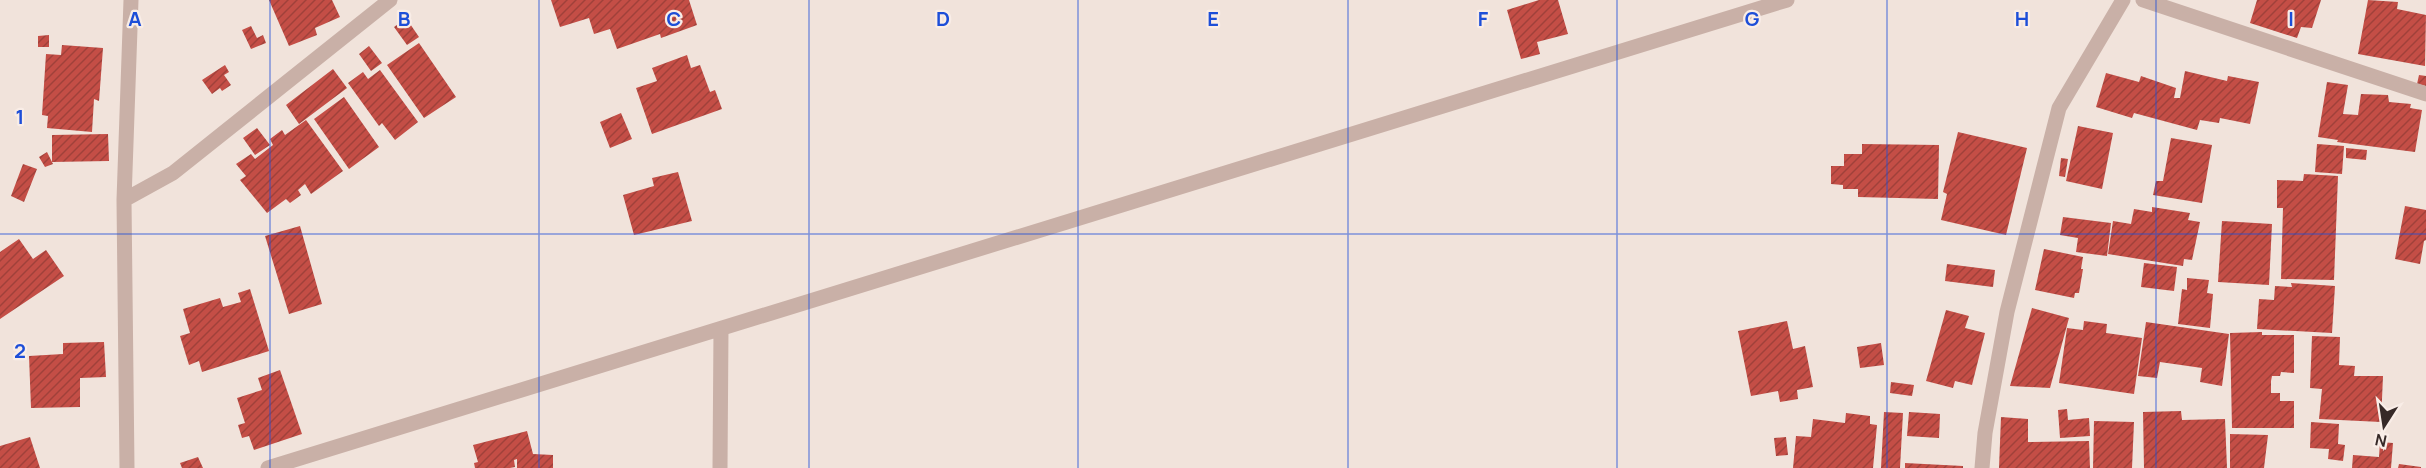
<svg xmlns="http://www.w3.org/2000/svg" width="2426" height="468" font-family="Manrope,sans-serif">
  <defs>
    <pattern id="building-hatch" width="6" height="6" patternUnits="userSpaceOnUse" patternTransform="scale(1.5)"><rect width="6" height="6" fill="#c44e46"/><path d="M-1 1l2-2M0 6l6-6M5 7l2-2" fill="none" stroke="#a0413a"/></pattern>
  </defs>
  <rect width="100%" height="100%" fill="#f1e3db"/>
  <path fill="url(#building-hatch)" d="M269 0H332L340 17 315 28 317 35 289 46Z
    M551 0H689L697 25 661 38 660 34 617 49 610 29 594 34 589 18 560 27Z
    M1539 0H1558L1568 34 1537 42 1540 54 1521 59 1507 10Z
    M2257 0H2321L2312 28 2301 27 2297 38 2250 23Z
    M2368 0 2398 2 2397 9 2426 15 2425 66 2358 54Z
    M406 18 419 37 407 45 394 27Z
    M251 26 257 38 263 35 266 43 251 49 242 30Z
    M49 35V47H38V36Z
    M419 43 456 97 424 118 387 65Z
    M62 45 103 48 99 101 94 99 92 132 47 128 48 116 42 115 46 54 61 55Z
    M369 46 382 63 371 71 359 54Z
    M687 55 691 68 700 65 710 92 715 90 722 109 652 134 636 88 657 81 652 68Z
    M225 65 229 72 224 75 231 85 222 91 220 88 212 94 202 80Z
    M333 69 347 88 299 124 286 105Z
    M380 70 418 122 395 140 382 123 379 126 348 83 363 72 368 79Z
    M2185 71 2227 81 2228 76 2259 82 2250 124 2220 118 2219 123 2200 120 2197 130 2134 113 2132 118 2096 107 2106 73 2139 82 2141 76 2176 88 2174 98H2180Z
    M2419 75 2426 76V86L2417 84Z
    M2327 82 2348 85 2343 114 2358 115 2361 94 2388 95 2389 102 2411 104 2410 108 2422 110 2415 152 2337 142 2338 140 2318 137Z
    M344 97 379 147 349 169 314 119Z
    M621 113 632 139 610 148 600 122Z
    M306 120 343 171 311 194 305 184 298 190 301 195 290 203 286 199 267 213 240 180 246 176 236 164 251 154 255 159 273 145 270 139 282 130 285 135Z
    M2078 126 2113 133 2102 189 2066 181Z
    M257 128 270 145 255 155 243 138Z
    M1958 132 2027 148 2006 235 1941 220 1947 194 1943 192Z
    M108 134 109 161 52 162V135Z
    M2171 138 2212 145 2202 203 2153 195 2156 181H2163Z
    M1862 144 1939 145 1938 199 1858 197V189H1843V185L1831 184V166H1844V154H1862Z
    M2317 144 2344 146 2342 174 2315 172Z
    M2346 148 2367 150 2366 160 2346 158Z
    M47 152 53 164 45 167 39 157Z
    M2061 158 2068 159 2065 177 2059 176Z
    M23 164 37 169 24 202 11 196Z
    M678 172 692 221 634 235 623 195 654 186 652 178Z
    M2304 174 2338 176 2334 280 2281 279 2283 208H2277V180L2303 181Z
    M2405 206 2426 210V240L2424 241 2420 264 2395 259Z
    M2152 207 2190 213 2188 220 2200 222 2192 260 2184 259 2183 266 2108 254 2113 221 2131 224 2134 209 2152 212Z
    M2063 217 2111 223 2107 256 2076 252 2078 238 2060 235Z
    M2222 221 2272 224 2269 285 2218 282Z
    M300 226 322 304 289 314 265 236Z
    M19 239 33 259 46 250 64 276 0 319V252Z
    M2044 249 2083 257 2081 269H2083L2079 293H2075L2074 298 2035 290Z
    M2144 263 2177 267 2174 291 2141 287Z
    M1947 264 1995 270 1993 287 1945 281Z
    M2187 278 2209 280 2207 293 2213 294 2210 328 2178 324 2182 289 2187 290Z
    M2291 283 2335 286 2332 333 2257 329 2259 299 2274 300 2275 286 2292 287Z
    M250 289 269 351 202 372 199 361 189 365 180 336 190 333 183 309 220 298 223 307 241 302 238 293Z
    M2032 308 2069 318 2050 388 2010 386Z
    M1946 310 1969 316 1965 328 1985 333 1972 385 1955 381 1953 388 1926 381Z
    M1787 321 1793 349 1805 346 1813 387 1797 390 1798 399 1780 402 1778 391 1751 396 1738 331Z
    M2084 321 2107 324 2106 333 2142 338 2134 394 2059 383 2067 328 2083 330Z
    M2146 322 2229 334 2222 386 2200 382 2202 368 2160 362 2157 378 2138 376Z
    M2262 332V335H2294V373L2281 372 2280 376H2272L2271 381V393H2280V401H2294V428H2232L2230 333Z
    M2312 336 2340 337 2339 365 2355 366 2354 376H2383L2381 422 2319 419 2322 389 2310 388Z
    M104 342 106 377 80 378V407L31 408 29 356 63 354V343Z
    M1881 343 1884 365 1860 368 1857 347Z
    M280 370 302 434 254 450 249 436 242 438 238 425 245 423 237 398 262 390 258 378Z
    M1891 382 1914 385 1912 396 1890 393Z
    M2067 409 2068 420 2089 418 2090 436 2060 438 2058 410Z
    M2181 411 2182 420 2225 419 2227 468H2144L2143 412Z
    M1884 412 1903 413 1900 468H1881Z
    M1909 412 1940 414 1939 438 1907 436Z
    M1846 413 1870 416V424L1877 425 1873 468H1793L1796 436 1811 437 1813 419 1845 423Z
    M2001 417 2028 419V442L2089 441 2090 468H1999Z
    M2094 421 2134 422 2132 468H2093Z
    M2311 422 2339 424 2338 444 2345 445 2343 461 2328 459 2329 449 2310 448Z
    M527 431 533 454 553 455V468H517V459L514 460 515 467 510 468H475L474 463 478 462 473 445Z
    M2230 434 2268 435 2264 468H2230Z
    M30 437 40 468H0V446Z
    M1786 437 1788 455 1776 456 1774 438Z
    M2380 442 2393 443 2391 468H2352L2353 455 2379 457Z
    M198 457 203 468H182L180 463Z
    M1905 463 1963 466V468H1905Z
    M2399 464 2421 467V468H2398Z"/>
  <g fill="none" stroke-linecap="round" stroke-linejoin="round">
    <path stroke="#c9b0a7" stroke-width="15" d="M2143 0 2426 94
      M124 200 173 173 390 0
      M127 468 124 200 131 0
      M268 468 1787 0
      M720 468 721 329
      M1982 468 1985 433 2007 312 2059 108 2123 0"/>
  </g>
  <path fill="none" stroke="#1d4ed8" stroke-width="1.5" stroke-opacity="0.55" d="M270 0V468M539 0V468M809 0V468M1078 0V468M1348 0V468M1617 0V468M1887 0V468M2156 0V468M0 234H2426"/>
  <g font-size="20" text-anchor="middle" font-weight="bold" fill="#1d4ed8" stroke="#f9ede7" stroke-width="4.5" stroke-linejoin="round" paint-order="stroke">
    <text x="135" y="26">A</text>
    <text x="404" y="26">B</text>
    <text x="674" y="26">C</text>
    <text x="943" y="26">D</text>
    <text x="1213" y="26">E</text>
    <text x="1483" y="26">F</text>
    <text x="1752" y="26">G</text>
    <text x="2022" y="26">H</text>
    <text x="2291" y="26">I</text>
    <text x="20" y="124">1</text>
    <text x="20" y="358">2</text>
  </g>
  <g transform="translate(2384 426) rotate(192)" stroke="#f9ede7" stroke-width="4.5" paint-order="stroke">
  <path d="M0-4.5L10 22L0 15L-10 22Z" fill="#362927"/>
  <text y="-9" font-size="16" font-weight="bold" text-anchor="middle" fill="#362927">N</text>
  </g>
</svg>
